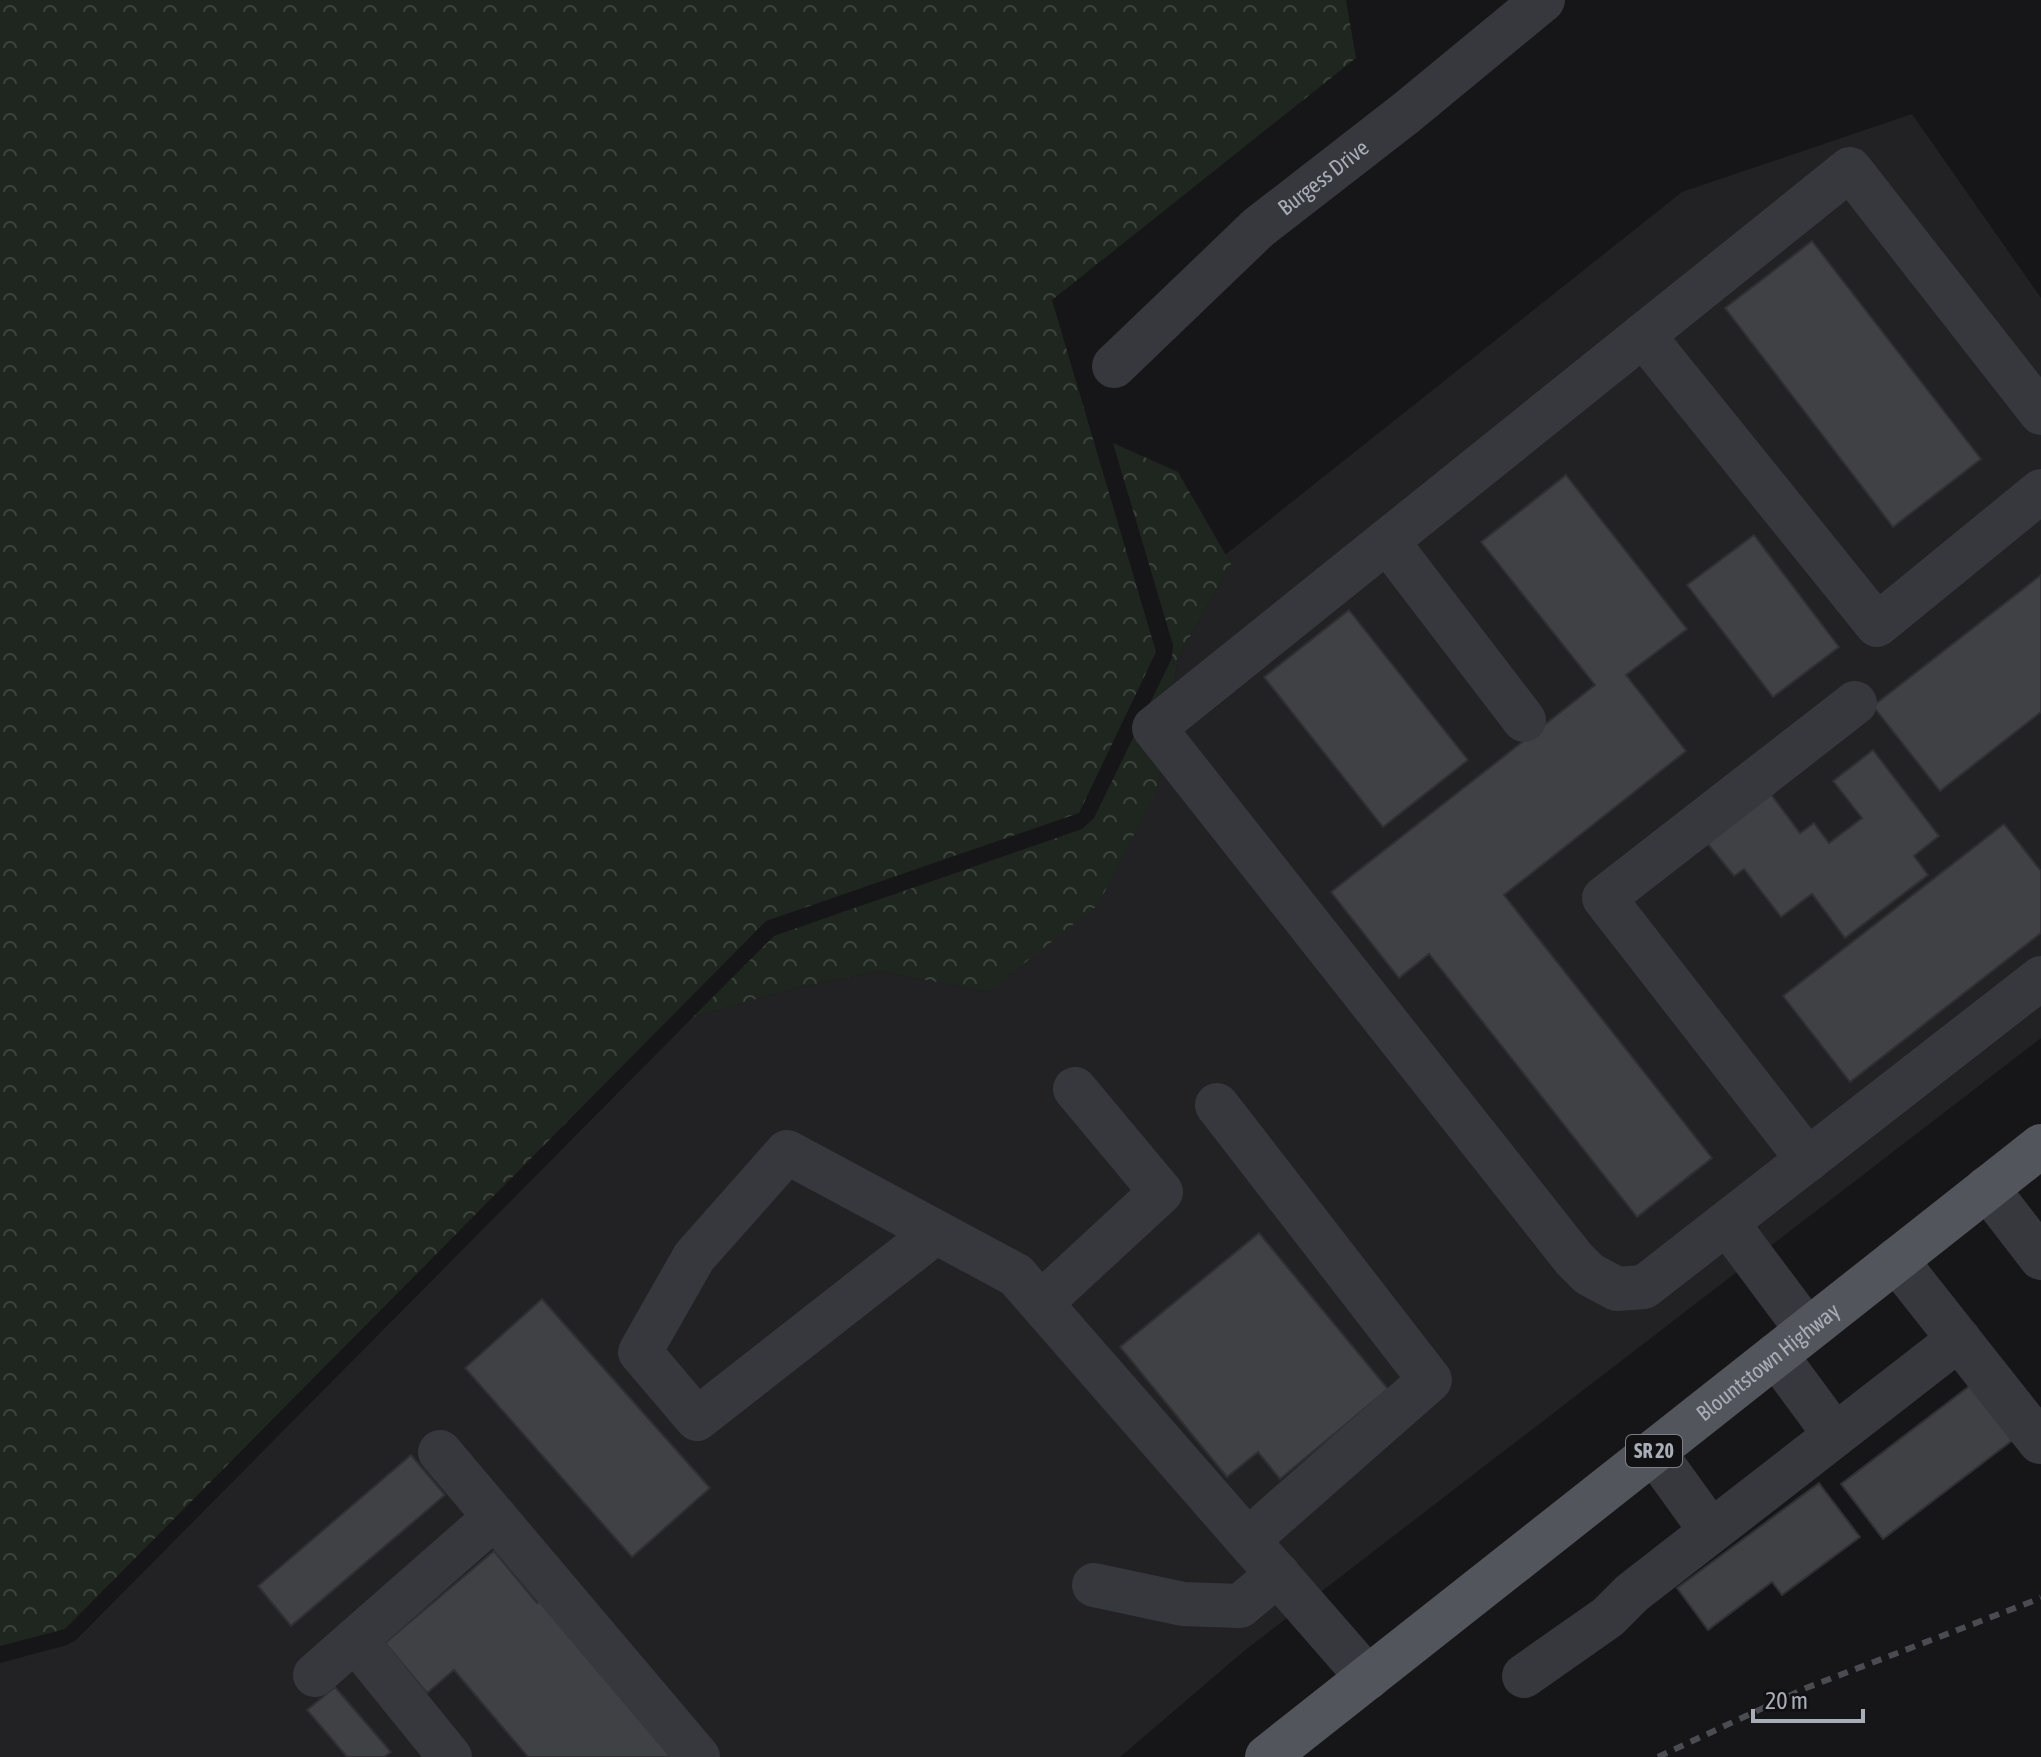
<svg xmlns="http://www.w3.org/2000/svg" width="2041" height="1757" font-family="'Asap Condensed',sans-serif">
  <defs>
    <pattern id="forest-crowns" width="20" height="18" patternUnits="userSpaceOnUse" patternTransform="scale(2)"><rect width="20" height="18" fill="#1e261f"/><path d="M2 6a3 3 0 1 1 6 0M12 15a3 3 0 1 1 6 0" fill="none" stroke="#3c433d"/></pattern>
  </defs>
  <rect width="100%" height="100%" fill="#161618"/>
  <path fill="#222225" d="M1912 114 2041 298V1038L1244 1651 1120 1757H0V1663L67 1645 76 1640 693 1017 792 989 879 971 988 992 1158 787 1178 658 1231 564 1225 555 1682 192Z"/>
  <path fill="url(#forest-crowns)" d="M0 0H1346L1356 58 1052 300 1156 652 1079 813 766 921 65 1629 0 1646Z
    M1113 443 1178 472 1231 564 1178 658 1158 787 1098 905 988 992 879 971 792 989 693 1017 774 936 1082 829 1094 818 1172 658 1173 645Z"/>
  <path fill="#404145" stroke="#303034" stroke-width="2" d="M1812 241 1981 459 1893 527 1725 308Z
    M1566 475 1687 629 1626 675 1686 751 1504 895 1712 1158 1637 1217 1429 954 1399 978 1331 892 1595 685 1481 542Z
    M1754 535 1839 647 1773 697 1687 585Z
    M2041 575V712L1940 791 1873 706Z
    M1349 610 1468 760 1383 827 1264 677Z
    M1873 750 1939 836 1914 856 1928 875 1845 938 1812 894 1781 917 1744 869 1734 876 1703 838 1767 789 1800 833 1814 823 1829 843 1862 818 1833 781Z
    M2004 824 2041 871V933L1850 1082 1783 996Z
    M1259 1233 1388 1389 1280 1479 1258 1452 1227 1477 1120 1347Z
    M542 1299 710 1488 632 1557 465 1368Z
    M1980 1378 2022 1433 1883 1539 1841 1484Z
    M411 1455 445 1495 291 1626 258 1586Z
    M1819 1483 1860 1537 1782 1595 1772 1582 1708 1630 1677 1588Z
    M494 1551 537 1603 544 1597 679 1757H528L454 1670 427 1693 385 1643Z
    M335 1687 391 1752 384 1757H347L307 1710Z"/>
  <g fill="none" stroke-linecap="round" stroke-linejoin="round">
    <g stroke="#37383d" stroke-width="44">
      <path d="M1643 335 1877 625 2041 491"/>
      <path id="s1" d="M1114 366 1259 227 1406 113 1543 0"/>
      <path d="M2041 413 1850 169 1154 728 1574 1259 1589 1274 1617 1289 1644 1287 2041 978"/>
      <path d="M1387 541 1524 720"/>
      <path d="M1217 1105 1430 1380 1248 1540"/>
      <path d="M1808 1160 1604 898 1855 703"/>
      <path d="M1987 1188 2041 1258"/>
      <path d="M1727 1223 1807 1330"/>
      <path d="M936 1232 697 1419 640 1352 694 1257 787 1152 1016 1275 1368 1678"/>
      <path d="M1896 1260 2040 1442"/>
      <path d="M1041 1303 1161 1192 1075 1089"/>
      <path d="M1776 1355 1835 1435"/>
      <path d="M440 1452 698 1757"/>
      <path d="M1654 1452 1711 1531"/>
      <path d="M1094 1585 1183 1604 1240 1606 1278 1574"/>
      <path d="M355 1640 450 1757"/>
      <path d="M315 1675 495 1517"/>
      <path d="M1524 1676 1608 1617 1632 1593 1959 1339"/>
    </g>
    <path stroke="#53555c" stroke-width="44" id="s2" d="M1267 1757 2041 1146"/>
    <path stroke="#4a4c52" stroke-width="6" stroke-dasharray="10 8" stroke-linecap="butt" d="M1658 1757 1806 1688 2041 1598"/>
  </g>
  <g text-anchor="middle" stroke-width="6" stroke-linejoin="round" paint-order="stroke">
    <rect fill="#111113" stroke="#7b7e86" stroke-width="2" x="1626" y="1435" width="56" height="32" rx="6"/>
    <g font-size="20" font-weight="bold" fill="#a8adb8">
      <text x="1654" y="1458">SR 20</text>
    </g>
    <g font-size="22" fill="#a8adb8" stroke="#111113">
      <text dy="8" stroke="none"><textPath href="#s1" startOffset="282">Burgess Drive</textPath></text>
      <text dy="8" stroke="none"><textPath href="#s2" startOffset="638">Blountstown Highway</textPath></text>
    </g>
  </g>
  <path d="M1753 1709v12h110v-12" fill="none" stroke="#a8adb8" stroke-width="4"/>
  <text x="1765" y="1709" font-size="24" fill="#a8adb8" stroke="#111113" stroke-width="6" paint-order="stroke">20 m</text>
</svg>
